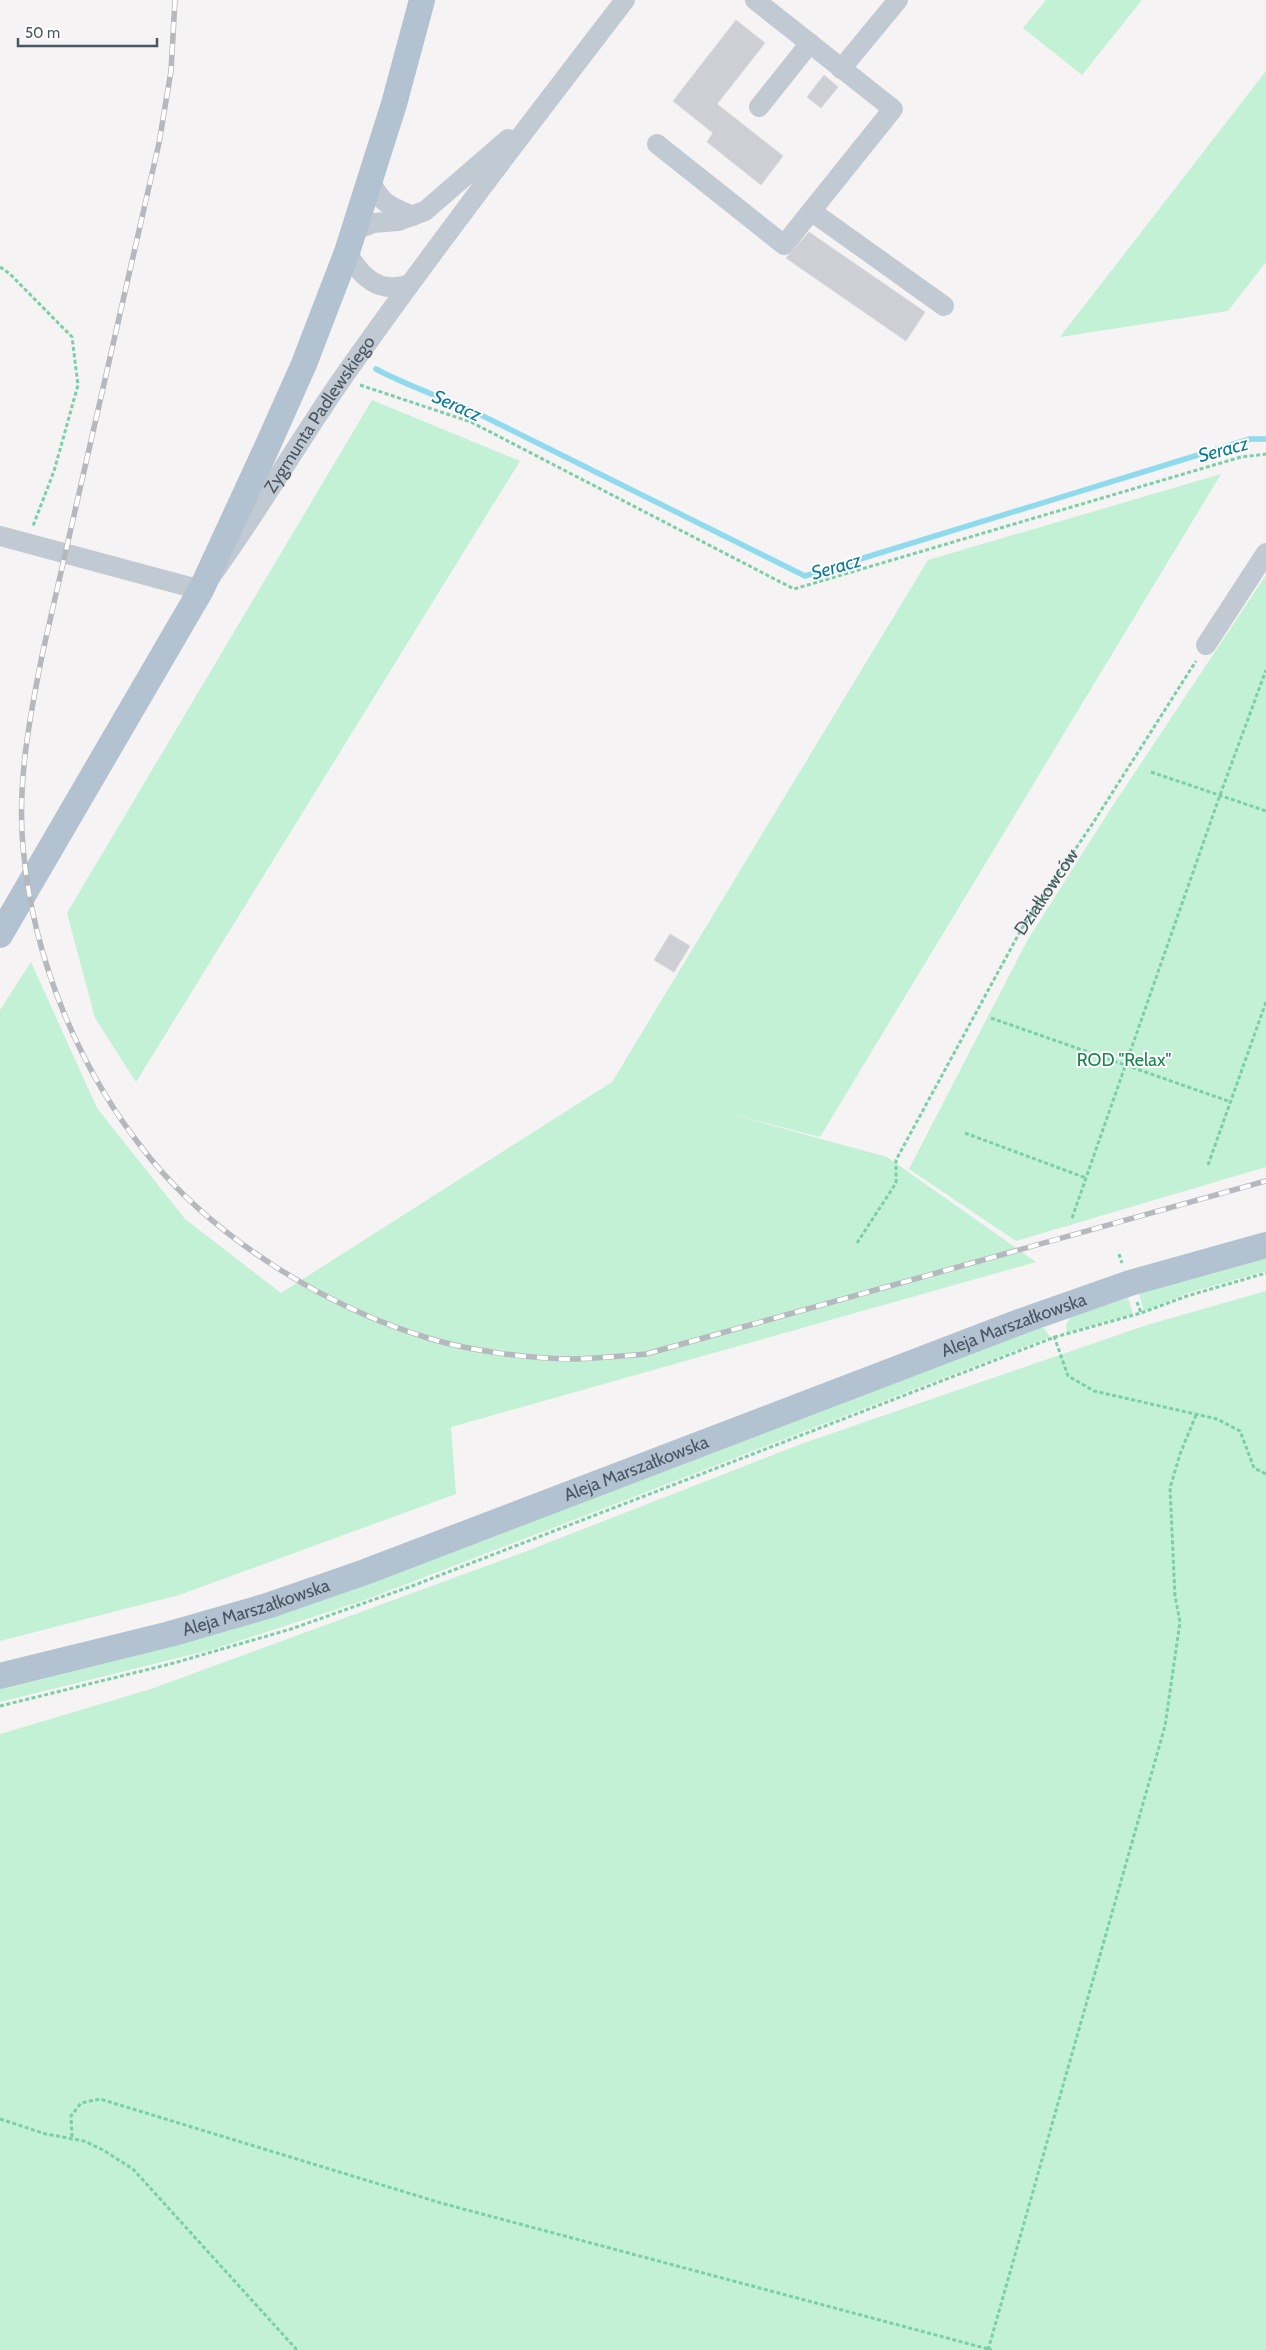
<svg xmlns="http://www.w3.org/2000/svg" width="1266" height="2350" font-family="Cabin,sans-serif">
  <rect width="100%" height="100%" fill="#f5f3f3"/>
  <path fill="#c3f1d5" d="M1046 0H1142L1082 75 1023 28Z
    M1266 71V262L1228 311 1060 337Z
    M372 400 520 461 136 1082 95 1018 67 913Z
    M1221 474 820 1137 727 1113 887 1157 1036 1262 451 1427 456 1494 179 1595 0 1641V1010L31 962 97 1108 185 1219 281 1293 612 1082 928 560Z
    M1266 575V1167L1016 1241 909 1169 1027 941 1106 816Z
    M1266 1255V1271L1191 1292 1144 1311 1139 1294Z
    M1266 1291V2350H0V1734L151 1689 527 1551 801 1444 1147 1325Z
    M1128 1298 1133 1314 1067 1332 1066 1325 1072 1314Z
    M1038 1327 1044 1328 1050 1337 365 1600 214 1649 0 1702V1688Z"/>
  <g fill="none" stroke-linecap="round" stroke-linejoin="round">
    <path stroke="#90daee" stroke-width="5.5" d="M376 369C409 387 448 399 483 416 590 469 697 523 805 576L1250 439H1266"/>
  </g>
  <path fill="#cdcfd5" stroke="#d7d9de" d="M736 20 765 43 717 104 783 156 761 185 707 142 713 133 673 101Z
    M824 75 838 87 821 108 807 97Z
    M809 232 925 312 906 341 786 258Z
    M670 934 690 946 674 972 654 960Z"/>
  <g fill="none" stroke-linecap="round" stroke-linejoin="round">
    <g stroke="#7ad0a6" stroke-width="3" stroke-dasharray="4 2.5" stroke-linecap="butt">
      <path d="M0 267 10 274 72 337 78 385 54 471 33 526"/>
      <path d="M360 385 471 422 794 589 1241 457 1266 454"/>
      <path d="M1151 772 1266 811"/>
      <path d="M991 1018 1231 1102"/>
      <path d="M965 1133 1086 1178"/>
      <path d="M1208 1165 1266 1002"/>
      <path d="M1072 1218 1220 795 1266 670"/>
      <path id="s1" d="M857 1243 896 1183V1160L1022 928 1093 823 1196 661"/>
      <path d="M1119 1254 1122 1263"/>
      <path d="M1137 1302 1141 1313"/>
      <path d="M1054 1336 1068 1376 1094 1391 1217 1419 1240 1431 1254 1468 1266 1474"/>
      <path d="M0 1706 174 1663 291 1629 412 1586 1055 1337 1141 1313 1187 1296 1266 1273"/>
      <path d="M0 2119 46 2134 84 2141 103 2150 133 2169 297 2350"/>
      <path d="M72 2137 71 2116 81 2103 100 2099 441 2203 992 2350"/>
      <path d="M988 2350 1165 1726 1180 1622 1175 1596 1170 1488 1180 1454 1196 1415"/>
    </g>
    <g stroke="#c1cad2" stroke-width="20">
      <path d="M841 69 898 0"/>
      <path d="M759 107 810 43"/>
      <path d="M657 144 784 245 893 109 755 0"/>
      <path d="M370 179C380 203 389 206 413 216"/>
      <path d="M811 211 944 306"/>
      <path d="M354 231 373 223 398 221 425 211 508 139"/>
      <path d="M347 252C361 277 379 295 410 284"/>
      <path id="s2" d="M0 536 201 590C253 521 295 446 344 376 434 248 530 124 625 0"/>
      <path d="M1206 645 1266 553"/>
    </g>
    <g stroke="#b3c2d1" stroke-width="26">
      <path d="M0 935 201 590 267 447 304 364 347 252 394 104 422 0"/>
      <path id="s3" d="M0 1676 170 1634 267 1606 365 1572 1022 1321 1130 1283 1266 1245"/>
    </g>
    <g stroke="#b5b8bd" stroke-width="5.5">
      <path id="rail" d="M175 0 171 71 159 143 43 651C30 715 17 782 23 847 33 960 79 1071 150 1158 217 1240 328 1308 428 1338 470 1351 531 1359 575 1359 599 1358 623 1356 646 1354L1266 1181"/>
    </g>
    <use href="#rail" stroke="#fff" stroke-width="4" stroke-dasharray="11" stroke-linecap="butt"/>
  </g>
  <g text-anchor="middle" stroke-width="4" stroke-linejoin="round" paint-order="stroke">
    <g font-size="18" fill="#4a5661" stroke="#fff">
      <text dy="6" stroke="none"><textPath href="#s2" startOffset="420">Zygmunta Padlewskiego</textPath></text>
      <text dy="6" stroke="none"><textPath href="#s1" startOffset="402">Działkowców</textPath></text>
      <text dy="6" stroke="none"><textPath href="#s3" startOffset="1074">Aleja Marszałkowska</textPath></text>
      <text dy="6" stroke="none"><textPath href="#s3" startOffset="670">Aleja Marszałkowska</textPath></text>
      <text dy="6" stroke="none"><textPath href="#s3" startOffset="265">Aleja Marszałkowska</textPath></text>
    </g>
    <g font-size="18" fill="#17864f" stroke="#fff">
      <text x="1124" y="1066">ROD "Relax"</text>
    </g>
    <g font-size="19" font-style="italic" fill="#0c7c9b" stroke="#fff">
      <text transform="translate(457 405) rotate(24)" y="7">Seracz</text>
      <text transform="translate(1223 449) rotate(-15)" y="7">Seracz</text>
      <text transform="translate(836 566) rotate(-16)" y="7">Seracz</text>
    </g>
  </g>
  <path d="M18 38v8h139v-8" fill="none" stroke="#4a5661" stroke-width="2.5"/>
  <text x="25" y="38" font-size="15" fill="#4a5661" stroke="#ffffff" stroke-width="4" paint-order="stroke">50 m</text>
</svg>
